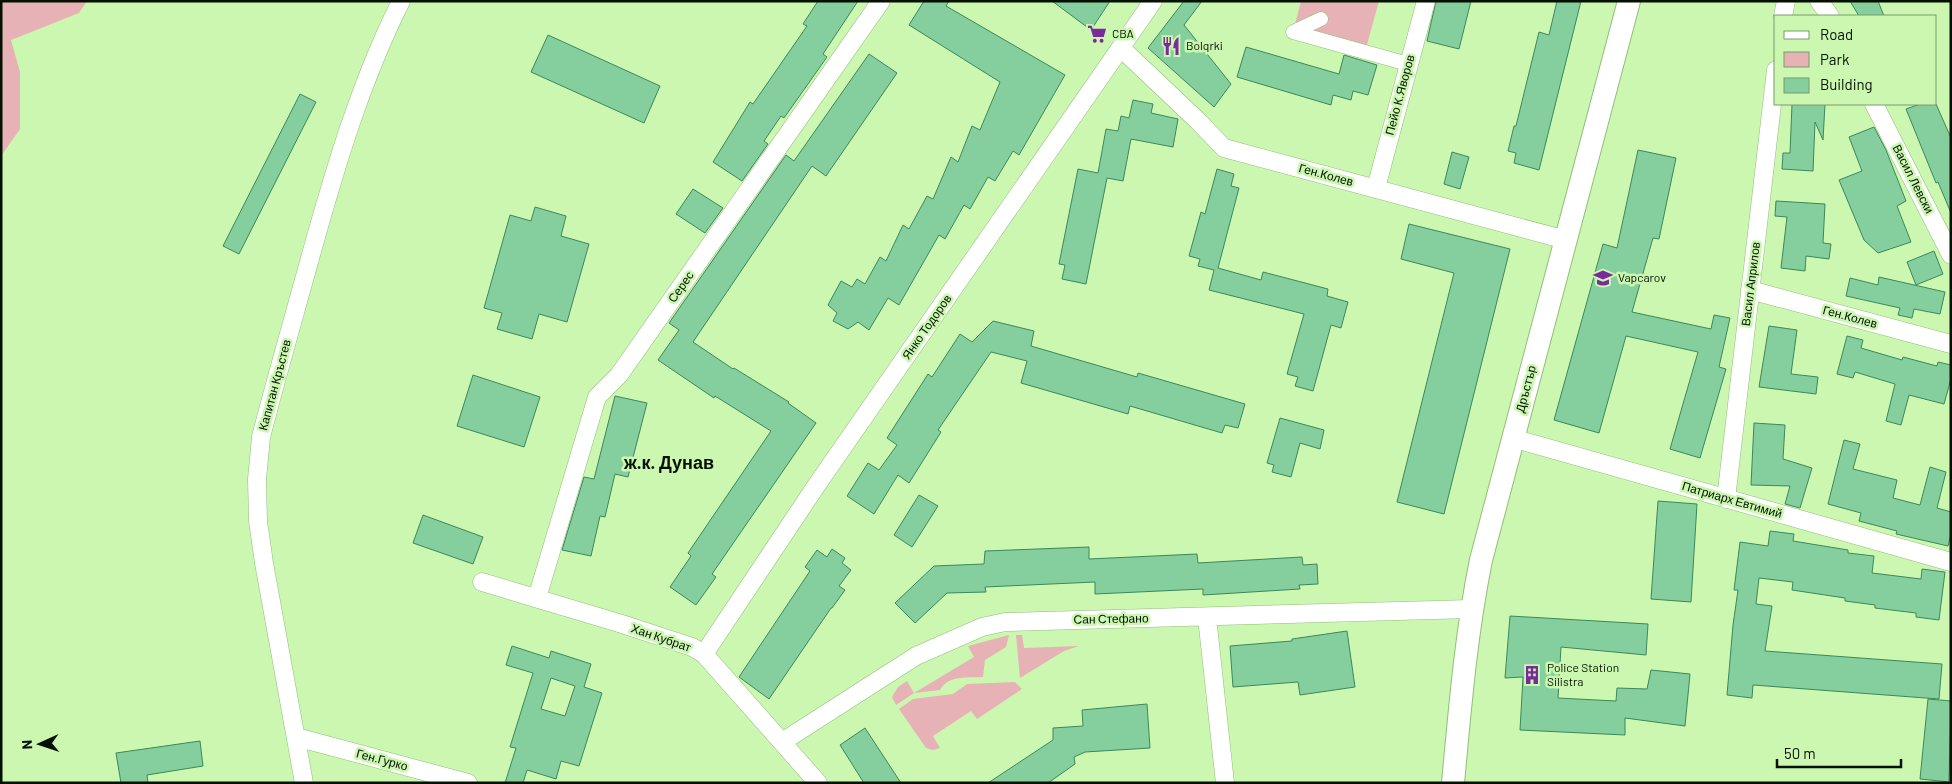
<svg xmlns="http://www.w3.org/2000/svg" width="1952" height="784" font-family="Barlow,sans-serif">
  <rect width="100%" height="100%" fill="#cbf7b1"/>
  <path fill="#e6b2b5" d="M1 1H87L79 13 11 40 20 72V129L1 156Z
    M1301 1H1379L1365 52 1293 32Z
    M1009 635 1006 647 985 660 983 677C967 678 948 675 940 690L914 693 896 705 892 697 898 687 907 681 914 693 974 657 968 646Z
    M1016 635H1022L1024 648 1079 646 1064 651 1020 678Z
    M1015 682 1022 689 977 719 971 711 933 736 940 748 933 750 926 748 899 709 913 699 953 694 967 684Z"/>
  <path fill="#84cf9d" stroke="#3d8759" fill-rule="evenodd" d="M818 1H858L823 54 827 57 784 118 781 116 764 141 768 144 742 181 713 162 750 102 753 104 807 26 803 24Z
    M924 1H949L946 6 1065 75 1019 155 1013 151 995 181 988 177 970 209 964 205 945 239 939 235 899 305 888 298 869 330 858 322 848 329 833 321 837 313 828 305 841 281 852 287 857 279 865 284 880 257 886 261 903 225 909 229 927 196 933 199 951 157 958 162 972 126 980 130 1000 82 909 25Z
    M1052 1H1110L1091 30Z
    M1184 1H1202L1184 25 1231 84 1214 107 1148 48Z
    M1436 1H1471L1459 49 1427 41Z
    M1557 1H1581L1539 170 1514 163 1516 153 1508 151 1514 126H1516L1539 32 1549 35Z
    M1850 1H1878L1884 16H1859Z
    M548 35 660 86 644 123 531 72Z
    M1246 47 1339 74 1344 55 1377 65 1368 95 1353 91 1351 100 1333 95 1331 105 1237 77Z
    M869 54 897 73 826 176 812 166 693 342 733 369 734 368 789 402 788 403 816 423 712 574 716 577 696 605 670 587 691 556 688 553 771 431 715 396 714 398 658 360 679 330 669 323 786 155 794 161Z
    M300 94 316 102 239 254 223 246Z
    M1133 100 1153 104 1151 113 1178 119 1173 147 1131 139 1123 181 1107 178 1086 284 1062 279 1065 265 1059 264 1078 169 1098 173 1106 129 1118 131 1121 116 1129 118Z
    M1792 104H1825L1823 140 1815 122 1813 171 1782 169 1783 153H1790Z
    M1920 104H1936L1951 138V213L1938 182 1936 183 1906 109Z
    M1874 127 1886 150 1906 201 1897 206 1911 242 1878 253 1864 240 1839 180 1862 171 1849 137Z
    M1638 150 1676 158 1659 239 1653 238 1632 312 1711 329 1714 315 1730 318 1719 367 1726 369 1700 458 1670 449 1698 352 1626 336 1599 433 1554 420 1603 244 1617 248Z
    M1452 152 1469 157 1460 189 1444 184Z
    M1217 169 1234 174 1231 186 1239 188 1218 268 1261 280 1263 272 1328 289 1327 296 1348 302 1341 328 1331 325 1313 391 1295 386 1298 377 1287 374 1304 314 1209 290 1214 270 1198 266 1200 259 1189 256 1201 212 1205 214Z
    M693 189 723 208 705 233 676 214Z
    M1776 201 1825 204 1823 243 1831 244 1829 259 1806 256 1805 271 1781 268 1787 217 1775 216Z
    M535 207 566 216 561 236 589 244 567 322 539 314 532 339 497 329 502 313 484 308 510 215 531 221Z
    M1409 224 1510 249 1444 514 1397 502 1454 273 1401 259Z
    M1934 251 1943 274 1916 285 1907 262Z
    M1879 277 1945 292 1940 314 1914 309 1912 318 1898 315 1900 308 1846 296 1850 278 1878 285Z
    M993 321 1034 331 1031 346 1137 377 1138 373 1245 404 1238 428 1225 425 1222 433 1130 406 1128 414 1021 383 1027 361 991 352 938 430 941 432 909 483 898 475 874 514 847 496 868 463 879 470 897 445 887 438 928 374 932 377 960 334 972 342Z
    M1769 326 1797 330 1791 374 1818 377 1816 394 1759 387Z
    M1847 336 1863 340 1861 348 1902 360 1903 357 1937 366 1938 362 1951 365V379L1944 404 1909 395 1901 425 1886 421 1895 384 1855 372 1853 378 1837 374Z
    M473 375 540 397 524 447 457 426Z
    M615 396 647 403 628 477 615 474 605 517 600 516 591 556 562 550 584 477 594 479Z
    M1280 418 1324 430 1320 449 1300 443 1291 477 1272 472 1274 465 1267 463Z
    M1754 423 1785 425 1783 459 1812 468 1800 508 1785 504 1790 486 1751 485Z
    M1844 440 1860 444 1853 469 1897 480 1893 498 1920 505 1930 467 1946 472 1937 508 1951 512V534L1948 546 1896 534 1897 531 1859 521 1861 513 1828 504Z
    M919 495 938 506 912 547 894 535Z
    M1658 501 1697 504 1691 602 1651 599Z
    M423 515 483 537 473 564 413 543Z
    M1770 531 1794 534 1793 541 1848 550V553L1874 556 1872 573 1921 579 1922 569 1945 572 1939 620 1916 617V613L1875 608V605L1845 601V598L1792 590 1793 582 1759 578 1756 604 1772 606 1765 651 1942 664 1939 699 1753 685 1752 698 1727 695 1733 625 1738 590H1734L1740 542 1768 546Z
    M1089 547V559L1197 554 1198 563 1302 557 1303 565 1317 564 1318 584 1299 585 1300 589 1203 595V589L1095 594V582L985 587 986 592 947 593 915 623 895 603 934 566 984 564 985 551Z
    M832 549 845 558 842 563 851 570 839 586 845 590 832 608H831L769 699 739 677 810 571 805 567 817 550 827 557Z
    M1510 616 1648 624 1646 655 1561 647 1558 698 1616 701 1617 688 1647 689 1651 670 1690 674 1685 726 1625 718V735L1520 730 1523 677 1505 678Z
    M1347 631 1355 687 1300 695 1298 682 1233 687 1230 646 1292 641V639Z
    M512 646 549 658 551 651 591 664 584 687 602 693 579 766 561 761 556 779 527 770 523 783H505L516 748 510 747 533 673 506 665ZM551 678 575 686 565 716 541 709Z
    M1928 699 1951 701 1949 782 1920 779Z
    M1147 704 1150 748 1085 752 1074 757 1075 764 1048 783H988L1053 740V728L1083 726 1082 710Z
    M865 728 901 783H864L840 745Z
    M200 741 203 766 147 775 148 783H121L116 753Z"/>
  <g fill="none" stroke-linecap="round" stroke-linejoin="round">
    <g stroke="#93bd79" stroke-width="15">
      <path id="pedestrian" d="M1321 19 1293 32 1408 64"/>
    </g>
    <g stroke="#93bd79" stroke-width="19">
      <path id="minor" d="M1819 1 1830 16
        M1783 16 1786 1
        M1121 48 1198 121 1224 148 1566 240
        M1874 104 1951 255
        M1376 188 1426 1
        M1750 290 1951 344
        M1512 438 1951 562
        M1726 499 1776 70
        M482 582 622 624 692 647 704 654 818 783
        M537 598 597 397 619 375 881 1
        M1207 617 1225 783
        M704 654 816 486 1153 1
        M296 737 468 783
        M782 742 916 656 982 627 1005 622 1471 609
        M304 783 264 563 258 521 257 479 261 437C277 375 295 313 312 251 336 165 361 81 401 1"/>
    </g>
    <g stroke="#93bd79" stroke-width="24">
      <path id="tertiary" d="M1453 783C1460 708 1466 634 1481 560L1629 1"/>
    </g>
    <use href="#pedestrian" stroke="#fff" stroke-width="14"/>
    <use href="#minor" stroke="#fff" stroke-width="18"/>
    <use href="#tertiary" stroke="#fff" stroke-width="22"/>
  </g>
  <defs>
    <g id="supermarket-bare" transform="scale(1.5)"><path d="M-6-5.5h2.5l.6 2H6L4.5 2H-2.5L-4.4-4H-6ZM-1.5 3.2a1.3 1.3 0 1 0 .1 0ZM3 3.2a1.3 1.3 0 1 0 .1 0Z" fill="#7a2a9a" stroke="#cbf7b1" stroke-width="2.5" paint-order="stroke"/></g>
    <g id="restaurant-bare" transform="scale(1.5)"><path d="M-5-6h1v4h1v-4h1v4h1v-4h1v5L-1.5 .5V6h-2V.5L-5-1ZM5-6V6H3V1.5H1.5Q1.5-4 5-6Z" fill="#7a2a9a" stroke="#cbf7b1" stroke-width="2.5" paint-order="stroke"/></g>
    <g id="school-bare" transform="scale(1.5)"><path d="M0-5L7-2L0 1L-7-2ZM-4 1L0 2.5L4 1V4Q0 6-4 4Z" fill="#7a2a9a" stroke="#cbf7b1" stroke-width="2.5" paint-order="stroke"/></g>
    <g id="building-bare" transform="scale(1.5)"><path d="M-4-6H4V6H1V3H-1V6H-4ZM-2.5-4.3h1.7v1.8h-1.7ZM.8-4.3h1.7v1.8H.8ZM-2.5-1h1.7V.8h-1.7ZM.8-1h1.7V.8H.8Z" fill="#7a2a9a" stroke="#cbf7b1" stroke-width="2.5" paint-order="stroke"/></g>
  </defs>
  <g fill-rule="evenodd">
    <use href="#supermarket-bare" x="1097" y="34"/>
    <use href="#restaurant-bare" x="1171" y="46"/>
    <use href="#school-bare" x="1603" y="278"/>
    <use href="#building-bare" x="1532" y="675"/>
  </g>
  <g text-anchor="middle" stroke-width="5" stroke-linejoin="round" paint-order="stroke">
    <g font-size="12" fill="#041000" stroke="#cbf7b1" text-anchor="start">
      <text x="1112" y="38">CBA</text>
      <text x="1186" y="50">Bolqrki</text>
      <text x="1618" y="282">Vapcarov</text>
      <text x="1547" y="672">Police Station<tspan x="1547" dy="14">Silistra</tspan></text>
    </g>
    <g font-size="12" fill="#041000" stroke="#cbf7b1">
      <text transform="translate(1400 95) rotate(-75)" y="4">Пейо К.Яворов</text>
      <text transform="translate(1326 175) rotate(15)" y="4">Ген.Колев</text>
      <text transform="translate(1913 179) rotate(63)" y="4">Васил Левски</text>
      <text transform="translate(1751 284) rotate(-83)" y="4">Васил Априлов</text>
      <text transform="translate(681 287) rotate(-55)" y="4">Серес</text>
      <text transform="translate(1850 317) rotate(15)" y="4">Ген.Колев</text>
      <text transform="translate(927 327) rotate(-55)" y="4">Янко Тодоров</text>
      <text transform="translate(275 385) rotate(-75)" y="4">Капитан Кръстев</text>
      <text transform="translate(1526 389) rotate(-75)" y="4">Дръстър</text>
      <text transform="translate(1732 500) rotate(16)" y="4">Патриарх Евтимий</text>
      <text transform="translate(1111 619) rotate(-1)" y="4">Сан Стефано</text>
      <text transform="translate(661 638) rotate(19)" y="4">Хан Кубрат</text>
      <text transform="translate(382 760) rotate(15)" y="4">Ген.Гурко</text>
    </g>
    <g font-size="18" font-weight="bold" fill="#041000" stroke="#cbf7b1">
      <text x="669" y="469">ж.к. Дунав</text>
    </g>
  </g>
  <rect width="1952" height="784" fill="none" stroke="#041000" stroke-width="5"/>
  <rect x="1774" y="15" width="162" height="90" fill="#cbf7b1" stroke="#7b9b6a"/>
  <rect x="1784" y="31" width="25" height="8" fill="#ffffff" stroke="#7b9b6a"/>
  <text x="1820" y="40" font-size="15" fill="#041000">Road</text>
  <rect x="1784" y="52" width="25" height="15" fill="#e6b2b5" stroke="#7b9b6a"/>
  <text x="1820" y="65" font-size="15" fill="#041000">Park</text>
  <rect x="1784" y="78" width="25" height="15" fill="#84cf9d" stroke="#7b9b6a"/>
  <text x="1820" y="90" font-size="15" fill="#041000">Building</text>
  <g transform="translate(40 744) rotate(267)" stroke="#cbf7b1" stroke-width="4" paint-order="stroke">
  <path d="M0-4L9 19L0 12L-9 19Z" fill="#041000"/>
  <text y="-8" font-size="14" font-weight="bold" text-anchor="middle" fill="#041000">N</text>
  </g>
  <path d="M1777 759v8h124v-8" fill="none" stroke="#041000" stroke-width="2.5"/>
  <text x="1784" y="759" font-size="15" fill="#041000" stroke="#cbf7b1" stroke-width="4" paint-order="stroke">50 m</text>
</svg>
